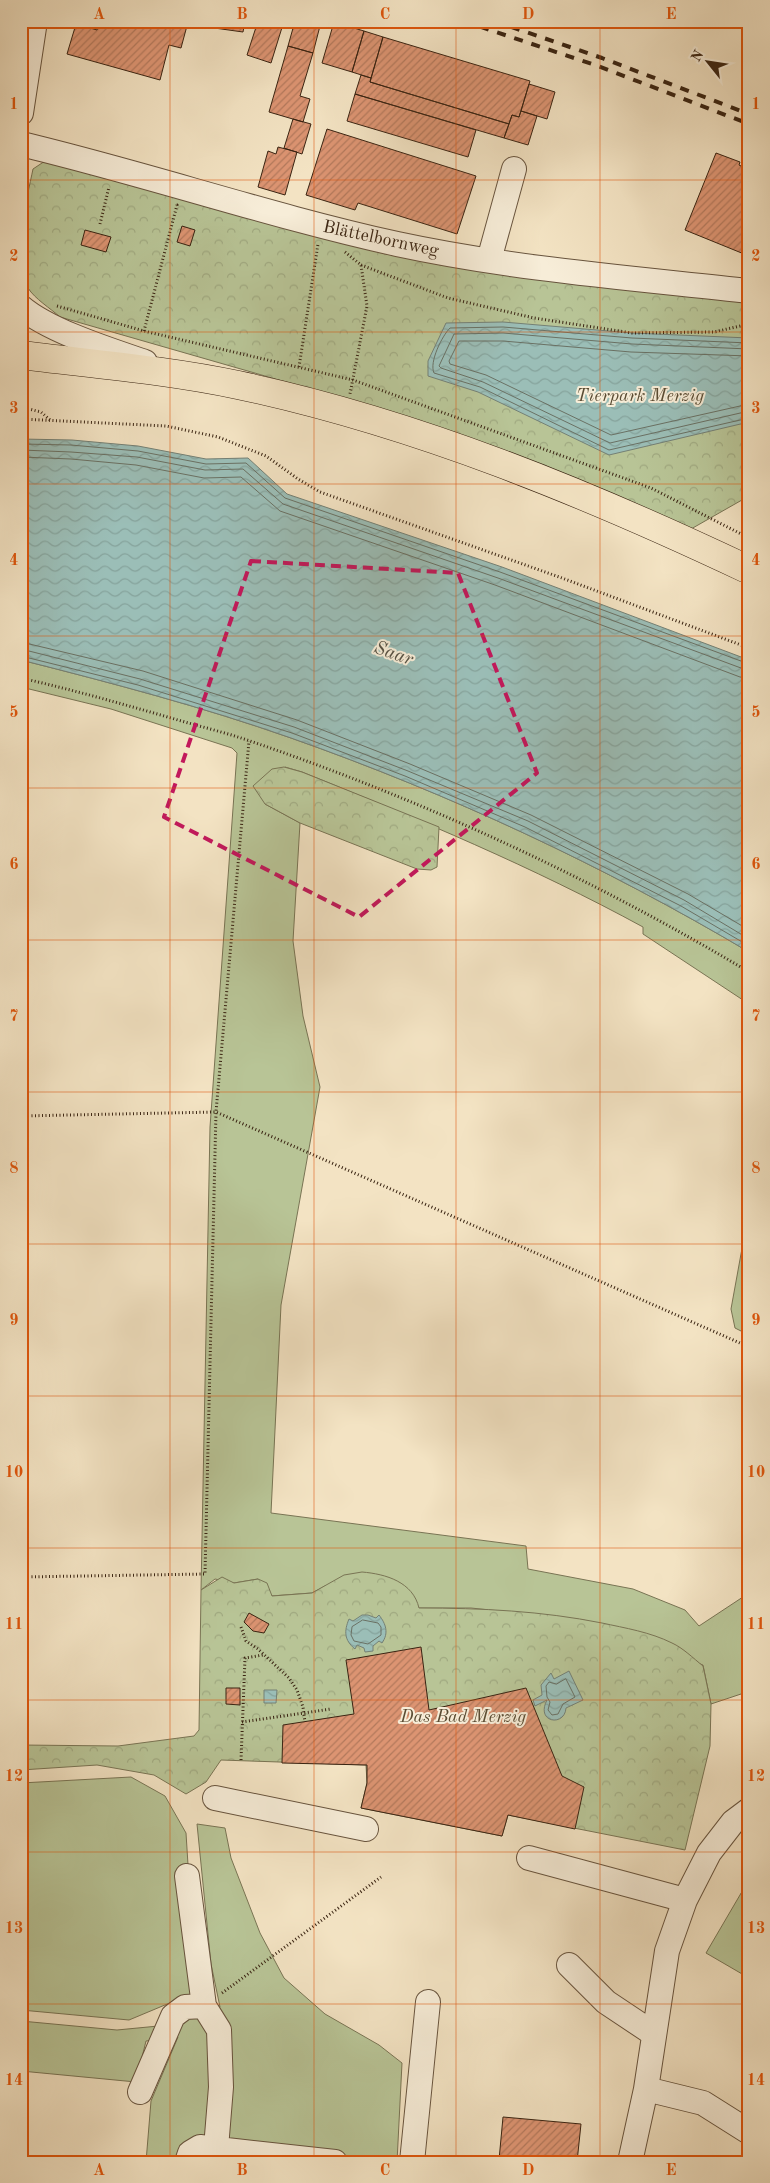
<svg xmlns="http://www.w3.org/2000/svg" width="770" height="2183" font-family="'Old Standard TT',serif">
  <defs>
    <pattern id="forest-crowns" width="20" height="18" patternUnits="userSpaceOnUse" patternTransform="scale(1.25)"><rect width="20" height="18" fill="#b8c496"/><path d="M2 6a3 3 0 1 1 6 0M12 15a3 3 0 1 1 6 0" fill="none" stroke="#9fa880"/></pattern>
    <pattern id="water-waves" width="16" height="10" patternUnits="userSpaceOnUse" patternTransform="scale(1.25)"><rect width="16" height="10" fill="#9bbeb7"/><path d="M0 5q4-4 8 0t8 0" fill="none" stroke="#86a39c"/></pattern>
    <pattern id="building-hatch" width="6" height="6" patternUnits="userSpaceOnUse" patternTransform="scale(1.25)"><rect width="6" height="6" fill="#dc9472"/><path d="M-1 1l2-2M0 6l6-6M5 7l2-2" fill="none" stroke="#b3795c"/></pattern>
  </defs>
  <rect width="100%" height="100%" fill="#f3e3c3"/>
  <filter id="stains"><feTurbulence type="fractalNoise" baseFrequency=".004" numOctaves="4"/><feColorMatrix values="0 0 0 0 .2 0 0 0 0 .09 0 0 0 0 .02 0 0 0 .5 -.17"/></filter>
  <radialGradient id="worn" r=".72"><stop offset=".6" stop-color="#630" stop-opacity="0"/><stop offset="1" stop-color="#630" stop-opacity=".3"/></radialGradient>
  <path fill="#b8c496" stroke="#797454" d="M21 660C112 683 203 707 291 738 450 794 604 866 749 952V1004L643 934V927C533 867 418 819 302 772L285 767 265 804 300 823 293 941 303 1016 320 1087 281 1305 271 1513 526 1546 528 1569 633 1589 685 1610 699 1626 749 1593V1699L744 1693 711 1704 703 1665 584 1620 471 1608H419L325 1586 312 1593 271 1596 258 1579 234 1583 215 1579 201 1590 210 1127 237 753 232 748 111 709 21 687Z
    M749 1210V1335L735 1328 731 1309Z
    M131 1777 165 1796 186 1833 196 1992 129 2020 21 2010V1783Z
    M197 1824 225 1828 231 1858 260 1933 284 1978 325 2014 379 2045 402 2063 397 2162H146L151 2101 178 2037 146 2041 136 2082 21 2071V2021L117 2030 179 2024 190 2016 204 2018 220 2007 211 1964Z
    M747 1883 749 1884V1978L706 1953Z"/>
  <path fill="url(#forest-crowns)" stroke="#797454" d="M51 157 391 250 749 298V496L691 529 352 401 60 317C50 308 35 299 28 288 11 261 27 198 33 169Z
    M284 767 302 772 439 827 437 867 431 870 417 869 300 823 265 804 253 786 272 769Z
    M362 1572C386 1574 413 1582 419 1608 481 1608 542 1611 602 1623 625 1628 650 1632 672 1643 683 1648 693 1658 703 1666L711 1704 710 1746 685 1850 508 1815 502 1836 361 1808 367 1783 366 1765 221 1760 206 1782 186 1794 154 1775 97 1765 21 1770V1745L118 1746 194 1736 199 1730 201 1590 222 1577 234 1583 258 1579 267 1583 272 1596 312 1593 344 1575Z"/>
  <path fill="url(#water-waves)" stroke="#748075" d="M503 322 632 333 749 338V422L609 455 478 392 428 376V361L446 323Z
    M21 439 72 440 138 446 206 459 248 458 287 494 502 567 749 660V952C604 866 450 794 291 738 203 707 112 683 21 660Z
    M362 1615H368L376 1618 379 1615C386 1624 389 1633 382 1643L379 1641 373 1646V1651L365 1652 364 1648 357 1645 355 1649C344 1640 344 1631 349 1619L353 1621Z
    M569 1671 583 1700 566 1708C565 1727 535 1723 547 1700L535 1706 533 1700 542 1695 541 1685 551 1673 554 1679Z
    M264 1690H277L276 1703H264Z"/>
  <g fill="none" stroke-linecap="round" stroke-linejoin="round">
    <path stroke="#6a7164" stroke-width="1" d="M749 343 632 338 503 327 450 328C442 336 429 362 434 373L480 387 609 450 749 418
      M749 349 632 344 503 333 454 334 439 366 441 368 483 382 610 443 749 411
      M749 356 631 352 503 341H459L449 361 450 364 486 375 611 435 749 404
      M21 444 71 445 138 451 206 464 246 463 285 498 500 572 749 664
      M21 450 71 452 137 457 205 470 243 469 283 504 498 578 749 671
      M21 457 71 459 136 465 204 478 241 477 280 511 495 585 740 677 749 678
      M21 642 143 671 297 720 410 764 531 815 688 894 749 930
      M21 649 140 679 294 727 408 771 528 821 684 900 749 939
      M21 656 138 685 292 733 405 776 525 827 681 906 749 946
      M363 1620 378 1623 381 1627V1635L368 1644 354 1641 351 1635 352 1627Z
      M566 1679 575 1697 563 1704 558 1714 552 1715 548 1710 550 1702 547 1697 546 1686 549 1682 556 1684Z"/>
  </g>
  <path fill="url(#building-hatch)" stroke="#3a2412" d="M99 21H185L188 22 181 48 169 45 160 80 67 54 76 24 97 30Z
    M200 21H245L243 32 200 26Z
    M258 21H284L271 63 247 55Z
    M295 21 321 22 313 53 288 46Z
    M334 22 364 31 352 72 322 63Z
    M364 31 383 37 371 78 352 72Z
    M383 37 530 81 519 117 512 115 509 124 370 82Z
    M288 46 313 53 300 96 310 99 303 122 269 112Z
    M361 75 371 78 370 82 509 124 504 138 355 94Z
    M529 84 555 92 547 119 521 111Z
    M355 94 476 130 468 157 347 121Z
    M521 111 537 116 528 145 504 138 512 115 519 117Z
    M293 119 311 124 302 154 284 148Z
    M327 129 476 176 457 234 358 203 355 210 306 195Z
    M278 147 297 152 285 195 258 187 268 151 276 154Z
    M716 153 740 162 739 165 749 170V256L685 230Z
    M182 226 195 230 190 246 177 242Z
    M85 230 111 237 106 252 81 245Z
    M249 1613 269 1624 264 1633 253 1631 244 1622Z
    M421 1647 429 1710 526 1688 562 1776 584 1787 575 1829 508 1815 502 1836 361 1808 367 1783V1765L282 1763 283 1725 354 1714 346 1660Z
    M226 1688H240V1705L226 1704Z
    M503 2117 581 2124 577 2162 499 2160Z"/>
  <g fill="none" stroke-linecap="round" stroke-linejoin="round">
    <g stroke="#68543e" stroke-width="26">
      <path id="minor" d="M21 113 35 21
        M21 144C147 174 270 216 397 244 513 269 631 278 749 291
        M489 260 514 169
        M21 307C49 331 110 350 145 362
        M215 1798 366 1829
        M529 1858 685 1900
        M187 1876 204 2006
        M569 1965 606 2002 654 2034
        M646 2089 703 2103 749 2132
        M140 2092 173 2016 185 2007 204 2006 219 2030 221 2087 216 2148
        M187 2162 190 2153 200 2147 335 2162
        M412 2162 428 2002
        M630 2162 646 2089 667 1951 685 1900 709 1853 733 1822 749 1810"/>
    </g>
    <g stroke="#3a2412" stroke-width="29">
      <path id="major" d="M21 355C93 364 167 370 238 385 416 423 584 492 749 570"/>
    </g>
    <path stroke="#3a2412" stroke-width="3" stroke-dasharray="1 2.5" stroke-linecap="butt" d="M100 224 109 187
      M345 252 361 265 367 306 350 394
      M361 265 448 298 534 318 632 333 714 332 749 324
      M21 279 28 289
      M57 306 144 331 353 380 651 488 749 538
      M144 331 177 205H175
      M299 367 318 244
      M21 407 41 412 50 420
      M21 419 166 426 218 437 266 456 298 479 320 492 562 578 749 648
      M21 678C74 690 126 705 178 720 202 727 227 733 250 741 423 800 592 878 749 972
      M21 1116 216 1112 749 1347
      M21 1577 205 1574 216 1112 249 741
      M241 1627 246 1641 258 1649 289 1678 297 1690 303 1707 305 1722
      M242 1722 331 1709
      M241 1760 245 1658 263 1655
      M222 1993 381 1877"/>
    <use href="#minor" stroke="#f7edd8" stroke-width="24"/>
    <use href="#major" stroke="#f3e3c3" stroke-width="28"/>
    <path stroke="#3a2412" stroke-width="4" stroke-dasharray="9 9" stroke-linecap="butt" d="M463 21 598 66 749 124
      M494 21 602 58 749 114"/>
  </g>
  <path fill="none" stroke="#c2185b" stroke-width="4" stroke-dasharray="10 6" stroke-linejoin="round" d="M251 561 458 573 537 773 359 917 164 817Z"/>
  <path fill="none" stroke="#df560c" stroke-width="1" stroke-opacity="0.55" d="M170 21V2162M314 21V2162M456 21V2162M600 21V2162M21 180H749M21 332H749M21 484H749M21 636H749M21 788H749M21 940H749M21 1092H749M21 1244H749M21 1396H749M21 1548H749M21 1700H749M21 1852H749M21 2004H749"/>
  <g text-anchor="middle" stroke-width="4" stroke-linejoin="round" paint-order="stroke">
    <g font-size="18" fill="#3a2412" stroke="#f7edd8">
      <text transform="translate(381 238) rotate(12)" y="6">Blättelbornweg</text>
    </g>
    <g font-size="18" font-style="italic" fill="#5a4c33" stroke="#f7edd8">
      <text x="640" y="401">Tierpark Merzig</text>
      <text x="463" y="1722">Das Bad Merzig</text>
    </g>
    <g font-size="19" font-style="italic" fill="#575244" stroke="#f7edd8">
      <text transform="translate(394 652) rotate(19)" y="7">Saar</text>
    </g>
  </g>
  <rect width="770" height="2183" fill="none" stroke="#f3e3c3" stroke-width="55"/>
  <g transform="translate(708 62) rotate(300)" stroke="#f7edd8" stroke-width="4" paint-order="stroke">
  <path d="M0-4L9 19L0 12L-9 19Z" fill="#3a2412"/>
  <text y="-8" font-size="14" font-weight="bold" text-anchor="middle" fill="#3a2412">N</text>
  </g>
  <rect x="28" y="28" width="714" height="2128" fill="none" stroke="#df560c" stroke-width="2"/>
  <g font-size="16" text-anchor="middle" font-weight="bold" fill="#df560c">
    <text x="99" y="19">A</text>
    <text x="242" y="19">B</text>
    <text x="385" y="19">C</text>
    <text x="528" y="19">D</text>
    <text x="671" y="19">E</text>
    <text x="14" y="109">1</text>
    <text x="756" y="109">1</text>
    <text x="14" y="261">2</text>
    <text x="756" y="261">2</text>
    <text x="14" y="413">3</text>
    <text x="756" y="413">3</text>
    <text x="14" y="565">4</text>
    <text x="756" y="565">4</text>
    <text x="14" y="717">5</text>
    <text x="756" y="717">5</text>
    <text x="14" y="869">6</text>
    <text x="756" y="869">6</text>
    <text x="14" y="1021">7</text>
    <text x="756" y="1021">7</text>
    <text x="14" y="1173">8</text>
    <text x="756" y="1173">8</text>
    <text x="14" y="1325">9</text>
    <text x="756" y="1325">9</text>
    <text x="14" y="1477">10</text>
    <text x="756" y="1477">10</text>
    <text x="14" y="1629">11</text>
    <text x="756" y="1629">11</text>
    <text x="14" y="1781">12</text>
    <text x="756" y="1781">12</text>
    <text x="14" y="1933">13</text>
    <text x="756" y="1933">13</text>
    <text x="14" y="2085">14</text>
    <text x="756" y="2085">14</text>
    <text x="99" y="2175">A</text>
    <text x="242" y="2175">B</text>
    <text x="385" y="2175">C</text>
    <text x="528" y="2175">D</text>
    <text x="671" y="2175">E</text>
  </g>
  <rect width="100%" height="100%" filter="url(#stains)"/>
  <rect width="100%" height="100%" fill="url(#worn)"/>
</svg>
